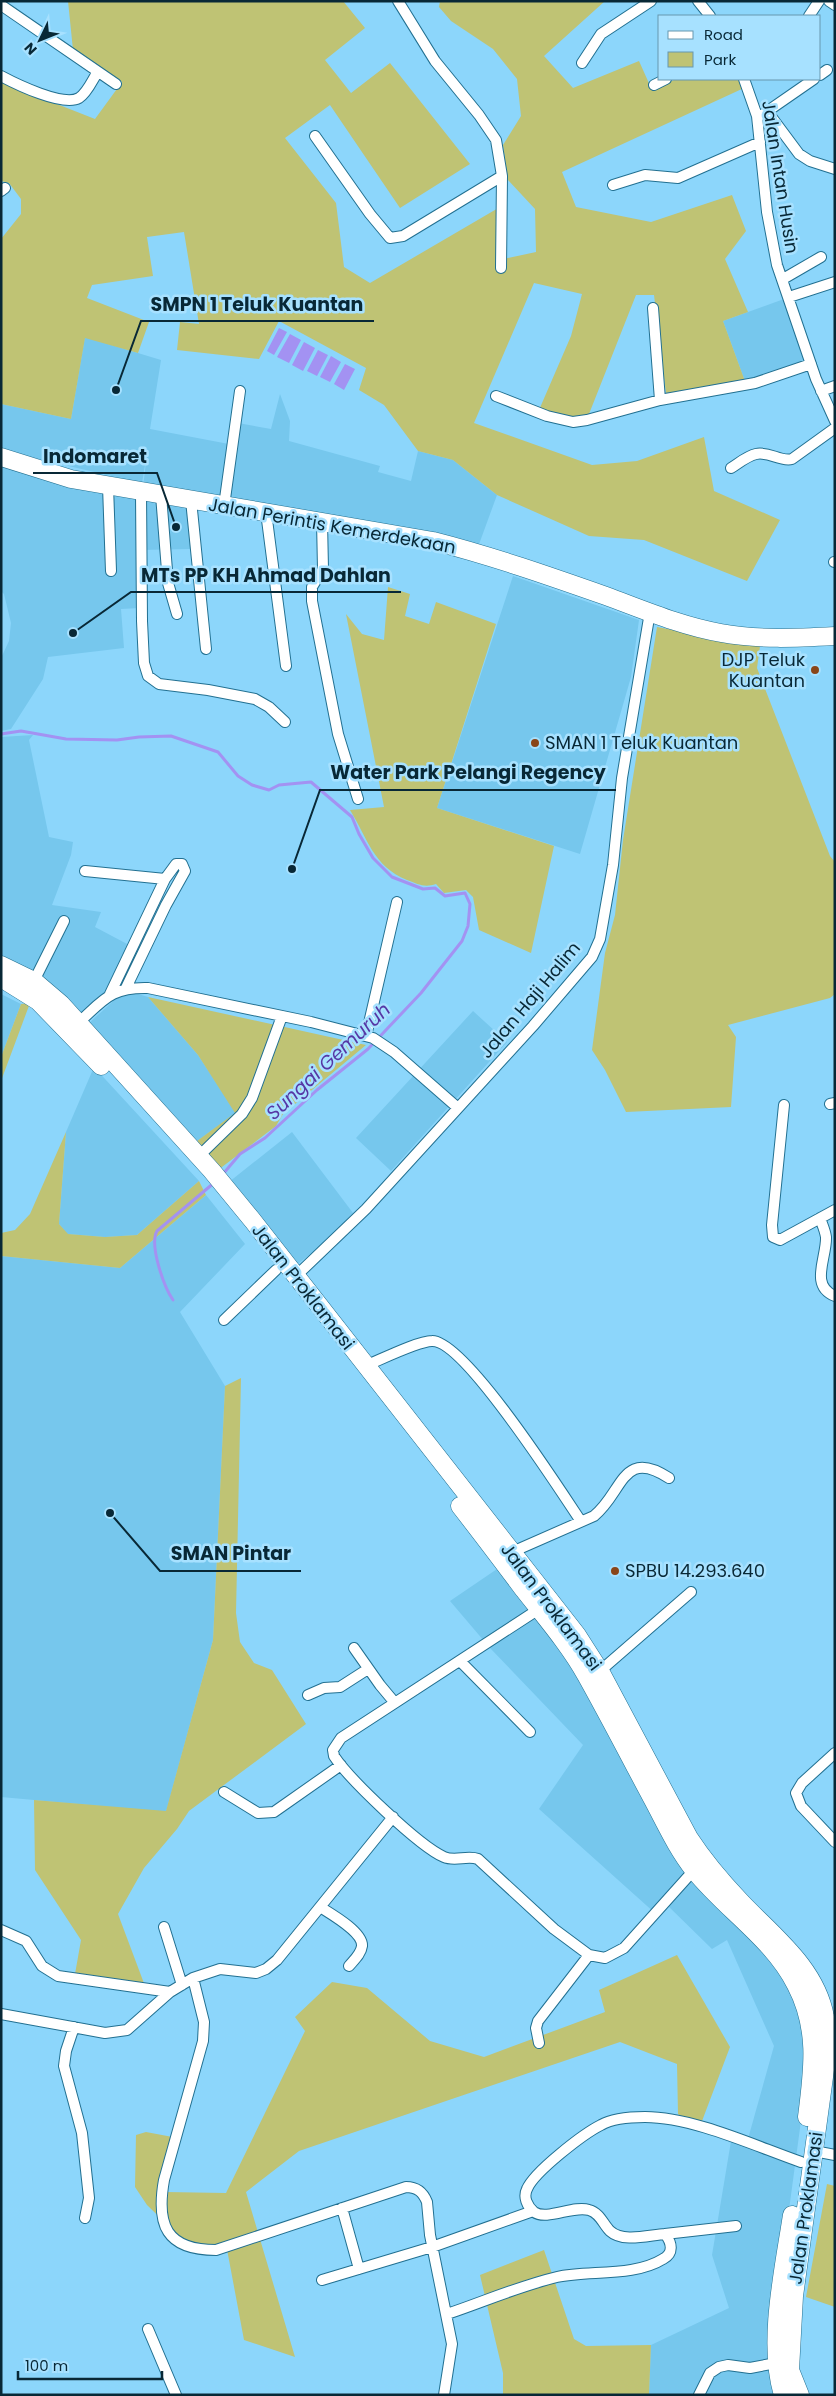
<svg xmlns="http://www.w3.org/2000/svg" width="836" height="2396" font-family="Poppins,sans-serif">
  <rect width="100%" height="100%" fill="#8cd6fb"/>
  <path fill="#76c7ed" d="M784 299 807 361 746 384 723 321Z
    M85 337 161 360 150 429 234 445 238 423 271 429 280 394 290 421 289 441 380 466 378 472 411 481 418 451 453 460 497 495 478 547 143 488 147 453 142 483 21 455 1 448V404L71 419Z
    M1 463 102 492 189 509 190 549 140 550V608L121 609 124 648 48 657 43 679 11 729 1 731V658L9 641 11 623 4 594 1 591Z
    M513 576 639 620 631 677 580 854 437 808Z
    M33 735 29 740 49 837 73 842 71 855 52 905 101 912 95 927 129 945 108 990 80 1015 1 959V737Z
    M132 992 148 997 198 1055 236 1113 193 1144 89 1023 121 994Z
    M1 994 21 1004 1 1057Z
    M473 1011 507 1042 391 1171 356 1138Z
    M94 1067 199 1181 137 1235 105 1237 67 1234 59 1224 66 1132Z
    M292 1132 353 1213 334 1235 294 1267 229 1182Z
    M206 1195 245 1244 180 1312 225 1386 213 1640 166 1812 1 1797V1256L120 1268Z
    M500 1567 561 1644 793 1987 810 2054 772 2336 779 2395H649L651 2345 729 2308 712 2255 731 2141 746 2146 774 2046 727 1940 712 1949 666 1904 656 1914 539 1809 583 1745 490 1648 450 1601Z"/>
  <path fill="#bfc374" d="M68 1H343L365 28 325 60 351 93 390 63 470 164 400 208 330 105 285 138 336 203 344 267 370 283 500 207 499 260 536 252 535 209 508 180 503 145 521 116 517 79 493 49 451 21 439 7 440 1H605L544 56 573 88 639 61 652 90 676 79H740L744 88 562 172 576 207 651 222 732 195 746 231 725 259 748 312 723 321 746 384 666 393 654 295H636L589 414 571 418 539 410 571 336 582 294 534 283 474 423 592 465 637 461 704 437 714 491 780 520 747 581 644 540 589 536 497 495 453 460 418 451 384 405 359 390 366 368 279 321 259 359 177 350 180 322 199 324 184 232 147 237 153 276 92 285 87 298 149 322 138 353 85 338 71 419 1 404V239L21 214V199L9 183 1 181V82L95 119 122 82 73 50Z
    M388 587 410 594 405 616 429 624 436 602 496 624 437 808 554 846 531 953 479 930 473 897 466 890 444 893 436 884C424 888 418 884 407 880 373 866 368 839 350 810L384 807 346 614 362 634 384 640Z
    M657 627 760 646 757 668 830 856 835 862V994L830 998 728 1025 736 1037 731 1107 626 1112 605 1070 592 1050 605 953 615 915 623 840Z
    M148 997 366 1045 283 1114 276 1126 218 1170 193 1144 235 1113 198 1055Z
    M30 1003 1 1081V1057L21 1004Z
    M66 1132 59 1224 68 1234 105 1237 137 1235 199 1181 206 1195 120 1268 1 1256V1233L15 1230 30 1214Z
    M241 1378 236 1613 240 1642 254 1663 272 1670 306 1724 189 1811 177 1829 144 1868 118 1914 145 1986 75 1974 81 1940 35 1870 34 1800 166 1811 213 1640 225 1386Z
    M677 1955 730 2047 699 2129 678 2114 677 2064 620 2042 299 2151 246 2192 295 2357 244 2340 226 2244 197 2247 182 2239 147 2205 135 2187 136 2135 146 2132 178 2138 165 2192 226 2193 305 2031 295 2017 332 1982 367 1988 430 2041 484 2057 605 2012 599 1990Z
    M827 2184 835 2186V2307L806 2297Z
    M544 2250 574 2339 586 2346 651 2345 649 2395H503V2373L480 2275Z"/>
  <path fill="#a392f2" d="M279 328 287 332 274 355 267 351Z
    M290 334 301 340 289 363 277 357Z
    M304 342 315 348 303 371 292 365Z
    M318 350 328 355 317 376 307 371Z
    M331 356 341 362 330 382 320 377Z
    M345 364 355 369 344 390 334 384Z"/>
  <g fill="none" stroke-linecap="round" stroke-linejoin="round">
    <path stroke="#a392f2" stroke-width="3" d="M1 734 21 731 66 739 117 740 139 737 171 736 218 752 238 776 252 785 269 790 279 785 311 782 352 817 359 834 373 858 392 877 423 889 435 888 445 896 465 893 470 904 468 926 462 941 421 993 368 1049 317 1090 265 1138 240 1154 223 1174
      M173 1300C164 1287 149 1245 157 1231L215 1182"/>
    <g stroke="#227091" stroke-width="12">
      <path id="street" d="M398 1 435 61 479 115 496 140 502 176 501 268
        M698 1 710 16
        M829 1 835 5
        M1 5 116 84
        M809 16 819 1
        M582 63 601 34 651 1
        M820 75 827 70
        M1 76C16 84 63 107 79 98 87 93 92 81 97 73
        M744 79 757 116 767 212 777 265 816 379 835 421
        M654 85 666 79
        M767 111 799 154 810 161 835 169
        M762 115 814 79
        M315 136 370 214 390 238 403 236 502 176
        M613 185 645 175 678 178 760 142
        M1 191 5 188
        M783 279 821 257
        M789 297 835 282
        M653 308 660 400
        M821 391 835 386
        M496 396 547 416 573 422 587 420 660 400 755 383 811 364
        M731 468C739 463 747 456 756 454 769 451 780 462 792 459L835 428
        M108 486 111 571
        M141 492 142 621 144 663 148 676 159 684 208 690 255 699 269 707 285 722
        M161 495 168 583 177 614
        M191 500 206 649
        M224 506 240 391
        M266 512 286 666
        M322 521 323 569 312 587V601L338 734 358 799
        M834 562H835
        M85 871 165 879
        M34 981 64 921
        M110 994 165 879 176 864H182L185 871 166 905 126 988
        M78 1023C104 1000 110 987 148 988L311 1022 373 1038 394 1052 458 1108
        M366 1036 397 902
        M830 1104 835 1103
        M784 1105 772 1225 773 1237 780 1240 835 1210
        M198 1157 242 1114 252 1098 282 1016
        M820 1218C822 1224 825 1230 826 1237 827 1257 809 1286 835 1296
        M296 1276 366 1209 533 1026 592 957 600 939 613 865 622 778 650 612
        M224 1320 276 1270
        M365 1366C380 1360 418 1341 432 1341 464 1340 560 1490 580 1520
        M512 1552 594 1516C623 1493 622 1447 669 1478
        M539 1609 341 1738 333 1750 334 1756C349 1779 419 1846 444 1857 455 1862 467 1855 478 1859L554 1929 589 1955 605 1958 624 1948 694 1870
        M354 1648 380 1685 395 1703
        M460 1661 530 1732
        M600 1671 691 1592
        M308 1695 324 1688 340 1687 368 1669
        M835 1753 802 1783 796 1793 801 1806 835 1842
        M224 1792 258 1813 274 1812 341 1765
        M320 1907C331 1914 363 1932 362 1946 361 1954 354 1960 349 1966
        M164 1927 182 1985
        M1 1930 26 1941 42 1966 58 1976 170 1992
        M193 1978 204 2022 203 2041 164 2180C156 2225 166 2250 216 2250L406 2187C417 2187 423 2192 427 2202L430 2235 452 2344 444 2395
        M1 2014 105 2033 127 2030 170 1992 193 1978 220 1969 256 1973 266 1969 277 1960 393 1817
        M74 2027 66 2051 64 2066 82 2133 89 2198 85 2218
        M539 2043 536 2028 538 2021 589 1955
        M814 2151 835 2155
        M342 2208 359 2269
        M665 2234 736 2226
        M322 2280 432 2247 533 2211
        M447 2314C483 2302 519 2286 557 2277 589 2270 634 2277 663 2259 674 2253 672 2243 665 2234 649 2235 623 2243 610 2231 603 2224 600 2213 589 2210 573 2205 547 2221 534 2212 527 2206 523 2197 527 2189 534 2172 583 2134 601 2125 613 2118 631 2117 645 2117 693 2117 755 2146 801 2162
        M148 2329 176 2395
        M699 2395 710 2373 719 2367 728 2365 750 2368 776 2363"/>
    </g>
    <g stroke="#227091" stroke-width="19">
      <path id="highway" d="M1 457 71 479 433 541C492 556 549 576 606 596 644 610 681 626 721 633 758 640 797 638 835 636
        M1 965 34 981 61 1004 212 1171 253 1221 577 1635 600 1671 689 1838C704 1861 721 1881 740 1901 772 1935 816 1967 825 2017 828 2029 827 2042 827 2055L794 2296 790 2370 800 2395
        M1 978 38 1001 101 1066
        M460 1506C482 1534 503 1562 524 1590 546 1618 569 1645 586 1675 609 1716 630 1757 652 1798 665 1822 677 1849 694 1870 726 1910 773 1939 796 1985 819 2029 813 2070 807 2117
        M783 2395C767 2343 784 2268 792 2215"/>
    </g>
    <use href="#street" stroke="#fff" stroke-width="10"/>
    <use href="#highway" stroke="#fff" stroke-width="18"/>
  </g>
  <g fill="#894518" stroke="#a7e1ff" stroke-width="2">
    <circle cx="815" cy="670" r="5"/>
    <circle cx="535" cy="743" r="5"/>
    <circle cx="615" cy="1571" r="5"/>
  </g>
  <g text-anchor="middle" stroke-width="5" stroke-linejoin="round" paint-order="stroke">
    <g font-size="18" fill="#082836" stroke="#a7e1ff">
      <text transform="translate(780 177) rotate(81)" y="6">Jalan Intan Husin</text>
      <text transform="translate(332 526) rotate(10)" y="6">Jalan Perintis Kemerdekaan</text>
      <text transform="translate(530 1000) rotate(-50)" y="6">Jalan Haji Halim</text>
      <text transform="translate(303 1287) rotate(52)" y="6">Jalan Proklamasi</text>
      <text transform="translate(551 1607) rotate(53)" y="6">Jalan Proklamasi</text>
      <text transform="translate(806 2208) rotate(-82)" y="6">Jalan Proklamasi</text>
    </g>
    <g font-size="18" fill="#082836" stroke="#a7e1ff" text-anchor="start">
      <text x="805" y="666" text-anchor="end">DJP Teluk<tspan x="805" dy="21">Kuantan</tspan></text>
      <text x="545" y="749">SMAN 1 Teluk Kuantan</text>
      <text x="625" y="1577">SPBU 14.293.640</text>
    </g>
    <g font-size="19" font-style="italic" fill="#5637a5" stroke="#a7e1ff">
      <text transform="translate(328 1061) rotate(-43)" y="7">Sungai Gemuruh</text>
    </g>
  </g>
  <path fill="none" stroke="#082836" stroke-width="2" d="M116 390L141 321H374M176 527L157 473H33M73 633L131 592H401M292 869L320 790H616M110 1513L160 1571H301"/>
  <g fill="#082836" stroke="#a7e1ff" stroke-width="2">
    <circle cx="116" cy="390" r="5"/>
    <circle cx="176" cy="527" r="5"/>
    <circle cx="73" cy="633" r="5"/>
    <circle cx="292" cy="869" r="5"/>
    <circle cx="110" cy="1513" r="5"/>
  </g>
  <g font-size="19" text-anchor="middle" font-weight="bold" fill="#082836" stroke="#a7e1ff" stroke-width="5" stroke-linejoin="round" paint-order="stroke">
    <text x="257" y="311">SMPN 1 Teluk Kuantan</text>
    <text x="95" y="463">Indomaret</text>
    <text x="266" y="582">MTs PP KH Ahmad Dahlan</text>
    <text x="468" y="779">Water Park Pelangi Regency</text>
    <text x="231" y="1560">SMAN Pintar</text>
  </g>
  <rect width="836" height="2396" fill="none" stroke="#082836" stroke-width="5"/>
  <rect x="658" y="15" width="162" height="65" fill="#a7e1ff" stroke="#6797af"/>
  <rect x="668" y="31" width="25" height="8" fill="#ffffff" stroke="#6797af"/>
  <text x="704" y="40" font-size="15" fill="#082836">Road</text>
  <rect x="668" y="52" width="25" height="15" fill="#bfc374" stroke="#6797af"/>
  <text x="704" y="65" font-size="15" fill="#082836">Park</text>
  <g transform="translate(40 40) rotate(227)" stroke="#a7e1ff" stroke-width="4" paint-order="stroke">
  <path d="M0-4L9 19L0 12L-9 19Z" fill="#082836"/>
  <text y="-8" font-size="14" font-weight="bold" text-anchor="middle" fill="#082836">N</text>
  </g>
  <path d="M18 2371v8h144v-8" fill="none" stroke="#082836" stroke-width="2.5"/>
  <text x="25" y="2371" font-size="15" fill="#082836" stroke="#a7e1ff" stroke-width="4" paint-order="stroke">100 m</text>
</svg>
